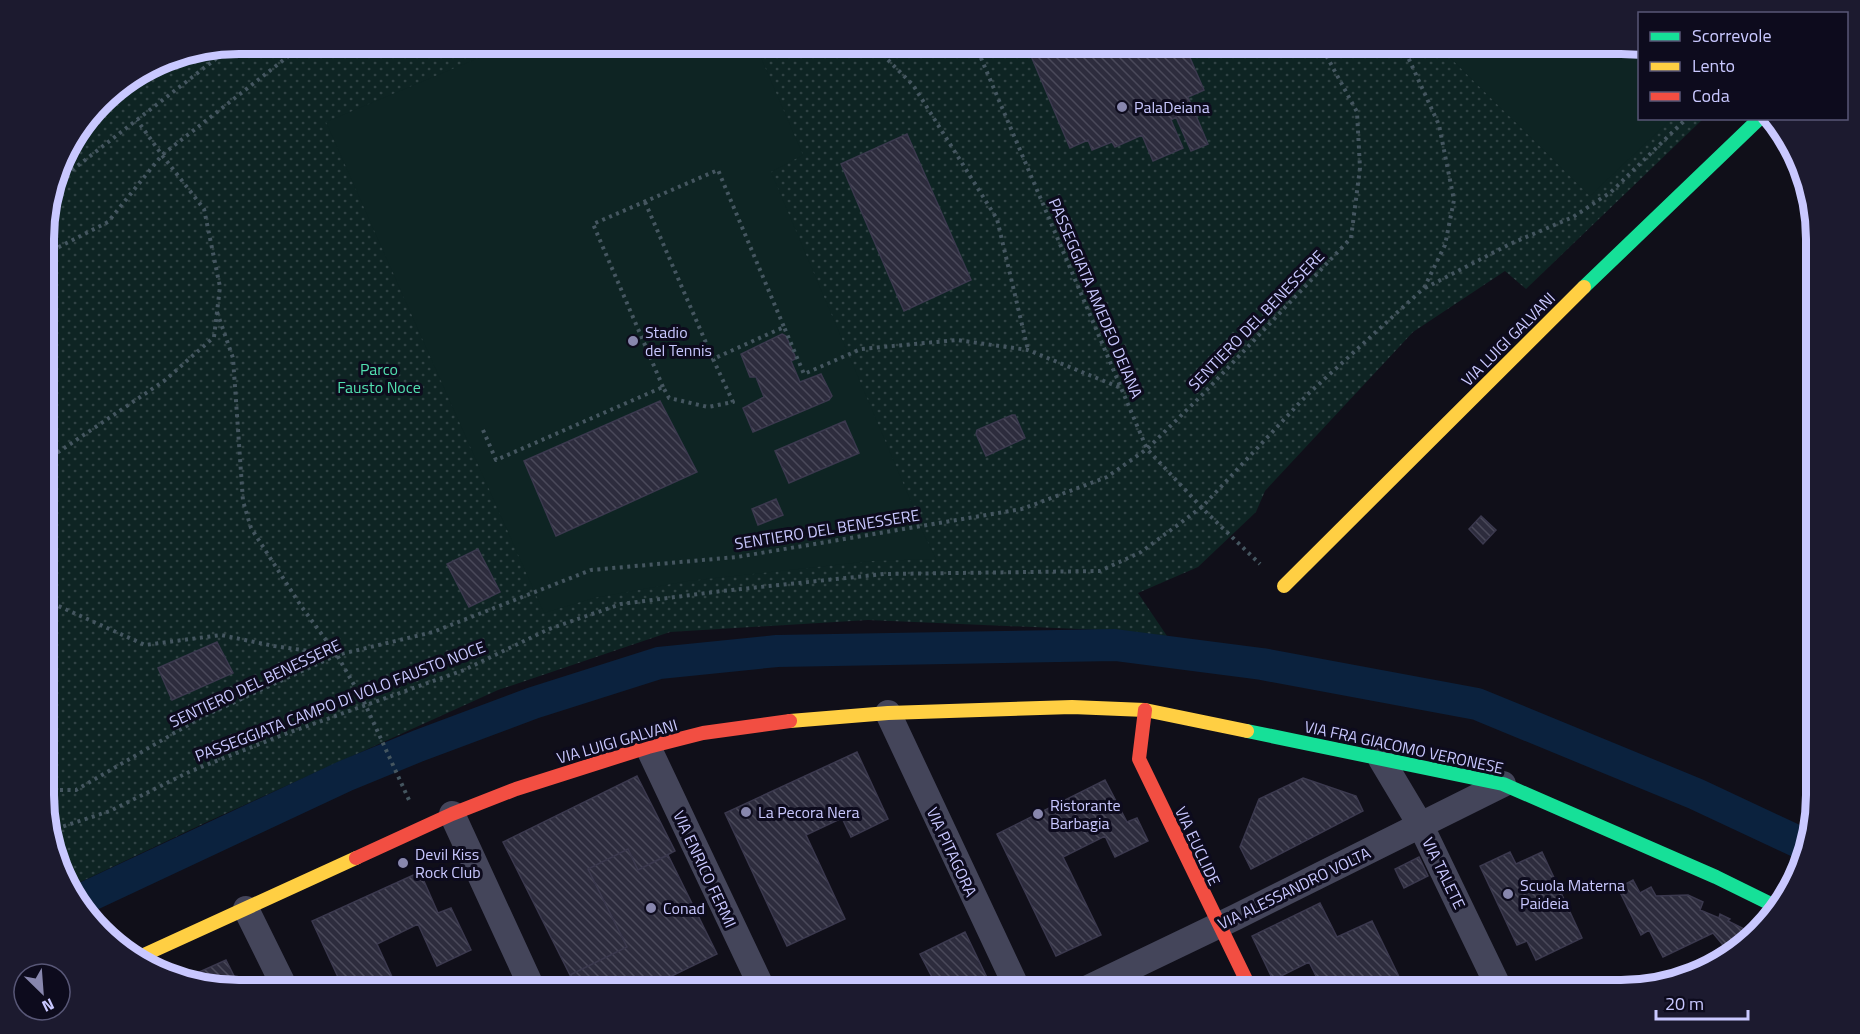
<svg xmlns="http://www.w3.org/2000/svg" width="1860" height="1034" font-family="'Titillium Web',sans-serif">
  <defs>
    <pattern id="grass-dots" width="8" height="8" patternUnits="userSpaceOnUse" patternTransform="scale(1.5)"><rect width="8" height="8" fill="#0e2423"/><path d="M2 2h.1M6 6h.1" fill="none" stroke="#304244" stroke-width="1.8" stroke-linecap="round"/></pattern>
    <pattern id="building-back-hatch" width="6" height="6" patternUnits="userSpaceOnUse" patternTransform="scale(1.5)"><rect width="6" height="6" fill="#2d2c3d"/><path d="M-1 5l2 2M0 0l6 6M5-1l2 2" fill="none" stroke="#4a495a"/></pattern>
  </defs>
  <rect width="100%" height="100%" fill="#100f19"/>
  <path fill="url(#grass-dots)" d="M239 44H1621L1639 48 1640 118 1703 119 1526 289 1505 271 1413 332 1276 479 1265 491 1256 512 1198 567 1138 593 1169 639 1101 630 868 620 670 632 498 690 209 821 70 887 45 820V214L64 152 110 92 165 58Z"/>
  <path fill="#0e2423" d="M512 44H755L803 155 771 172 915 511 920 526 936 559 872 561 688 581 594 598 544 613 326 122Z
    M1436 44H1621L1639 48 1640 118 1671 119 1590 196Z"/>
  <g fill="none" stroke-linecap="round" stroke-linejoin="round">
    <path stroke="#0b223e" stroke-width="32" d="M76 902 345 776 418 746 533 703 659 663 777 651 1115 645 1262 664 1477 704 1696 794 1805 845"/>
  </g>
  <path fill="url(#building-back-hatch)" stroke="#3b394e" stroke-width="1.5" d="M1026 44H1184L1204 90 1188 97 1208 144 1191 151 1176 117 1171 120 1183 148 1153 161 1142 135 1115 147 1112 142 1092 150 1088 140 1070 148Z
    M907 134 971 280 904 311 841 164Z
    M782 334 786 336 795 356V359L791 361 800 382 821 374 832 396 829 400 753 432 743 408 764 397 756 377H750L741 354Z
    M660 401 697 472 556 536 524 461Z
    M1012 415H1015L1025 438 986 456 976 434 977 430Z
    M845 421 859 453 789 483 775 451Z
    M776 499 783 515 758 525 752 509Z
    M1481 516 1496 530 1483 544 1469 529Z
    M478 549 500 592 469 607 447 564Z
    M217 642 233 673 172 700 158 668Z
    M857 752 888 819 851 837 842 818 806 835 845 919 787 946 725 813Z
    M637 776 675 851 638 870 628 849 588 869 627 947 570 975 503 842Z
    M1303 778 1356 796 1363 811 1251 869 1240 847 1259 799Z
    M1105 780 1127 822 1137 818 1148 841 1115 857 1105 836 1063 857 1101 935 1056 956 997 834Z
    M628 849 638 870 668 855 717 954 643 990H578L570 975 627 947 588 869Z
    M1510 852 1516 864 1542 852 1582 938 1536 960 1527 941 1517 945 1480 866Z
    M1419 857 1428 876 1404 888 1395 869Z
    M420 872 438 913 451 908 471 950 437 966 418 924 377 944 398 990H344L312 921Z
    M1633 880 1640 893 1651 887 1656 896 1688 895 1703 902 1700 910 1719 918 1720 914 1730 919 1728 921 1752 933 1734 953 1727 950 1713 933 1663 957 1649 930 1641 935 1618 888Z
    M1320 903 1337 937 1372 921 1402 983 1388 990H1323L1309 962 1273 980 1252 936Z
    M965 932 993 990H916L934 981 920 954Z
    M226 960 241 990 188 977Z
    M1590 977 1594 985 1611 977 1617 990H1562Z"/>
  <g fill="none" stroke-linecap="round" stroke-linejoin="round">
    <path stroke="#455660" stroke-width="4" stroke-dasharray="3 4.5" stroke-linecap="butt" d="M872 44 913 85 997 219 1028 350
      M975 44 1147 449 1206 512 1260 564
      M54 184 235 44
      M645 202 713 359
      M45 254 108 222 162 155 304 44
      M1425 288 1510 244 1573 217 1611 192 1687 118
      M217 312 233 358 243 501 251 528 301 606 337 655 365 704 409 800
      M663 387 593 224 718 170 784 327
      M483 430 496 460 663 387 669 398 708 407 733 402 713 359 784 327 804 374 861 349 957 340 1028 350 1121 388
      M45 461 164 381 214 337 220 287 204 209 162 155 137 120
      M45 600 145 645 221 635 274 646 337 655
      M45 790H76L202 717 337 655 433 632 591 570 737 557 1022 509 1107 477 1147 449 1203 394 1351 238 1360 168 1357 112 1320 44
      M49 831 110 811 191 771 285 734 464 670 549 629 621 604 722 591 884 574 1100 571 1141 552 1202 507 1307 395 1424 288 1445 245 1454 200 1439 125 1402 44"/>
    <path stroke="#44455a" stroke-width="26" d="M888 713 1018 990
      M648 747 763 990
      M1381 759 1421 826 1500 990
      M452 814 533 990
      M246 909 286 990
      M1084 990 1236 917 1503 784"/>
    <path stroke="#16e098" stroke-width="14" d="M1584 287 1760 118
      M1247 731 1503 784 1716 877 1777 907"/>
    <path stroke="#ffcf43" stroke-width="14" d="M1284 586 1584 287
      M790 721 888 713 1072 707 1145 710 1247 731
      M135 959 356 858"/>
    <path stroke="#f24e42" stroke-width="14" d="M1145 710 1139 759 1251 990
      M356 858 452 814 516 789 648 747 703 733 790 721"/>
  </g>
  <g fill="#8887ae" stroke="#0d0b1d" stroke-width="2">
    <circle cx="1122" cy="107" r="6"/>
    <circle cx="633" cy="341" r="6"/>
    <circle cx="746" cy="812" r="6"/>
    <circle cx="1038" cy="814" r="6"/>
    <circle cx="403" cy="863" r="6"/>
    <circle cx="1508" cy="894" r="6"/>
    <circle cx="651" cy="908" r="6"/>
  </g>
  <g text-anchor="middle" stroke-width="6" stroke-linejoin="round" paint-order="stroke">
    <g font-size="16" fill="#c9c8ff" stroke="#0d0b1d" text-anchor="start">
      <text x="1134" y="113">PalaDeiana</text>
      <text x="645" y="338">Stadio<tspan x="645" dy="18">del Tennis</tspan></text>
      <text x="1050" y="811">Ristorante<tspan x="1050" dy="18">Barbagia</tspan></text>
      <text x="758" y="818">La Pecora Nera</text>
      <text x="415" y="860">Devil Kiss<tspan x="415" dy="18">Rock Club</tspan></text>
      <text x="1520" y="891">Scuola Materna<tspan x="1520" dy="18">Paideia</tspan></text>
      <text x="663" y="914">Conad</text>
    </g>
    <g font-size="16" fill="#c9c8ff" stroke="#0d0b1d">
      <text transform="translate(1096 298) rotate(67)" y="6">PASSEGGIATA AMEDEO DEIANA</text>
      <text transform="translate(1256 320) rotate(-46)" y="6">SENTIERO DEL BENESSERE</text>
      <text transform="translate(1508 339) rotate(-45)" y="6">VIA LUIGI GALVANI</text>
      <text transform="translate(827 529) rotate(-9)" y="6">SENTIERO DEL BENESSERE</text>
      <text transform="translate(255 683) rotate(-25)" y="6">SENTIERO DEL BENESSERE</text>
      <text transform="translate(340 701) rotate(-21)" y="6">PASSEGGIATA CAMPO DI VOLO FAUSTO NOCE</text>
      <text transform="translate(617 741) rotate(-16)" y="6">VIA LUIGI GALVANI</text>
      <text transform="translate(1404 747) rotate(12)" y="6">VIA FRA GIACOMO VERONESE</text>
      <text transform="translate(1198 846) rotate(65)" y="6">VIA EUCLIDE</text>
      <text transform="translate(952 852) rotate(65)" y="6">VIA PITAGORA</text>
      <text transform="translate(705 869) rotate(65)" y="6">VIA ENRICO FERMI</text>
      <text transform="translate(1444 873) rotate(64)" y="6">VIA TALETE</text>
      <text transform="translate(1294 888) rotate(-26)" y="6">VIA ALESSANDRO VOLTA</text>
    </g>
    <g font-size="16" fill="#52e0b0" stroke="#0d0b1d">
      <text x="379" y="375">Parco<tspan x="379" dy="18">Fausto Noce</tspan></text>
    </g>
  </g>
  <path d="M0 0H1860V1034H0ZM239 54H1621A185 185 0 0 1 1806 239V795A185 185 0 0 1 1621 980H239A185 185 0 0 1 54 795V239A185 185 0 0 1 239 54Z" fill="#1c1a2f" fill-rule="evenodd"/>
  <path fill="none" stroke="#c9c8ff" stroke-width="8" d="M239 54H1621A185 185 0 0 1 1806 239V795A185 185 0 0 1 1621 980H239A185 185 0 0 1 54 795V239A185 185 0 0 1 239 54Z"/>
  <rect x="1638" y="12" width="210" height="108" fill="#0d0b1d" stroke="#585777" stroke-width="1.5"/>
  <rect x="1650" y="32" width="30" height="9" fill="#16e098" stroke="#585777" stroke-width="1.5"/>
  <text x="1692" y="42" font-size="18" fill="#c9c8ff">Scorrevole</text>
  <rect x="1650" y="62" width="30" height="9" fill="#ffcf43" stroke="#585777" stroke-width="1.5"/>
  <text x="1692" y="72" font-size="18" fill="#c9c8ff">Lento</text>
  <rect x="1650" y="92" width="30" height="9" fill="#f24e42" stroke="#585777" stroke-width="1.5"/>
  <text x="1692" y="102" font-size="18" fill="#c9c8ff">Coda</text>
  <g transform="translate(42 992) rotate(155)"><circle r="28" fill="#0d0b1d" stroke="#585777" stroke-width="1.5"/>
  <path d="M0-4.5L10 22L0 15L-10 22Z" fill="#8887ae"/>
  <text y="-9" font-size="16" font-weight="bold" text-anchor="middle" fill="#c9c8ff">N</text>
  </g>
  <path d="M1656 1010v9h92v-9" fill="none" stroke="#c9c8ff" stroke-width="3"/>
  <text x="1665" y="1010" font-size="18" fill="#c9c8ff" stroke="#0d0b1d" stroke-width="4.5" paint-order="stroke">20 m</text>
</svg>
